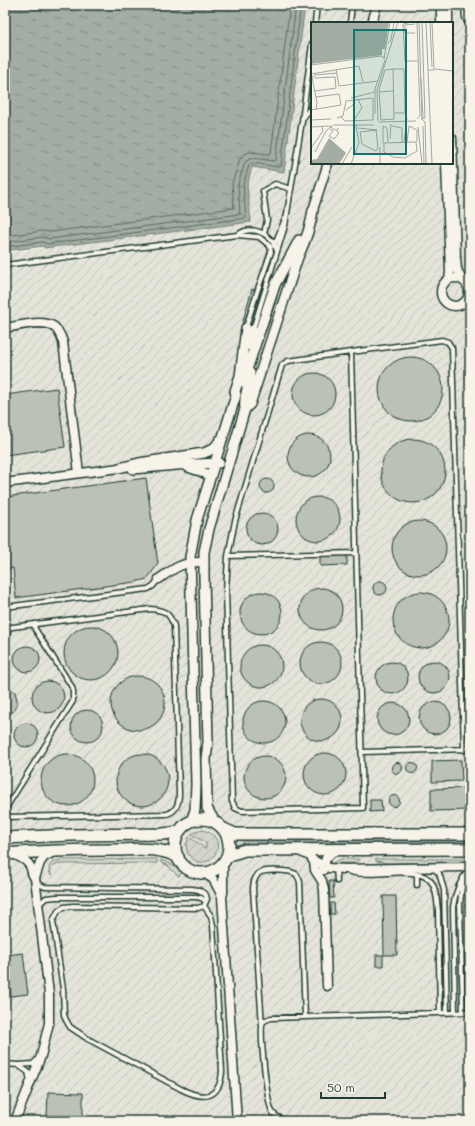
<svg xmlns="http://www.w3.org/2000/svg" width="475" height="1126" font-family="Mali,sans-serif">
  <defs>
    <pattern id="industrial-furrows" width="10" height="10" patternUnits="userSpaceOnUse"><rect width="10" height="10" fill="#e5e4d9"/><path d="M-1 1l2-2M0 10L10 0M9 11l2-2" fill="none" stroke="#c4c4bb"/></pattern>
    <pattern id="grass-tufts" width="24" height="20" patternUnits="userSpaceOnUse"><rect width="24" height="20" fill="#d3d5ca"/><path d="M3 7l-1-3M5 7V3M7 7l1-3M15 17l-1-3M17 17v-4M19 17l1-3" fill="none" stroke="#b5b8ae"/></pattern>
    <pattern id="garden-furrows" width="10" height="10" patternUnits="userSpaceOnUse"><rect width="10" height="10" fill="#d3d5ca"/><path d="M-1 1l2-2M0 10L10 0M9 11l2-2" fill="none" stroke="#b5b8ae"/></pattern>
    <pattern id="water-ripples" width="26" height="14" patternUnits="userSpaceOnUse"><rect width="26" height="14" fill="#a4ada3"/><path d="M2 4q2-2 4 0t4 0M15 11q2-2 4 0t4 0" fill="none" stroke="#858e86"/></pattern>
  </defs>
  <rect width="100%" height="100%" fill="#f7f3e8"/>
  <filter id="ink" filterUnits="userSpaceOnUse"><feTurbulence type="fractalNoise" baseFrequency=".025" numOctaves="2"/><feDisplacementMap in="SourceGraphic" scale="8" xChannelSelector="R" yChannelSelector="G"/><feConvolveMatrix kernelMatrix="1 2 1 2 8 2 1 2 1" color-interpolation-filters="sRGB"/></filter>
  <g filter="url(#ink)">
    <path fill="url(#industrial-furrows)" fill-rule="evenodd" d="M305 5H470V1121H5V253L251 222 247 185 252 167 284 172ZM312 23H452V163H312Z"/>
    <path fill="url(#grass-tufts)" stroke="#79897f" d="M235 840 245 841H470V843H244L235 845Z
      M157 859V863L58 864C52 867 50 868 51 875 46 866 51 861 60 860Z
      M342 859H359L356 863H341L337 865 332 864 336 861Z
      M375 859H463V862L387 863 376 861Z
      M161 860 171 864 182 873 179 876 177 875 167 865 161 863Z"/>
    <path fill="url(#garden-furrows)" stroke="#79897f" d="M203 830C236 840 205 878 189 855 185 850 186 843 189 837L201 845 203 848H206V843L191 834 198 831Z"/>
    <path fill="url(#water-ripples)" stroke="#6f8077" d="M5 5H305L284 172 252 167 247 185 251 222 44 248V246L5 251Z"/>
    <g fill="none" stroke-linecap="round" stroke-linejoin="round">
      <path stroke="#546a60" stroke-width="1" d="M5 236 42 231 50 232 234 208 232 183 240 159 244 154 250 152 269 154 271 153 290 5
        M5 242 43 237 49 239 240 214 238 184 245 162 252 158 274 161 276 160 296 5
        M5 247 43 242 48 244 246 218 243 185 249 165 253 163 278 167 281 166 301 5"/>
    </g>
    <path fill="#bbc1b6" stroke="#1f3d34" d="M252 289 277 297 266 331 242 324Z
      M379 389a32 32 0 1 1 64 0a32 32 0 1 1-64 0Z
      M293 394a21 21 0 1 1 42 0a21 21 0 1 1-42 0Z
      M57 388 65 447 5 455V395Z
      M288 456a21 21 0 1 1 42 0a21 21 0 1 1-42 0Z
      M381 471a32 32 0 1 1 64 0a32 32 0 1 1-64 0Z
      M146 478 158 564 147 579 135 582 16 598 13 568 5 569V497Z
      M260 486a7 7 0 1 1 14 0a7 7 0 1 1-14 0Z
      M296 519a22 22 0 1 1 44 0a22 22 0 1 1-44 0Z
      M246 529a16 16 0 1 1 32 0a16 16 0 1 1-32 0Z
      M392 548a27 27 0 1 1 54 0a27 27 0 1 1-54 0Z
      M347 555V565L320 566V556Z
      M373 588a7 7 0 1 1 14 0a7 7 0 1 1-14 0Z
      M300 609a21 21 0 1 1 42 0a21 21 0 1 1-42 0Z
      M240 613a21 21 0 1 1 42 0a21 21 0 1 1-42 0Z
      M393 620a28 28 0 1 1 56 0a28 28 0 1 1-56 0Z
      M64 653a27 27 0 1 1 54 0a27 27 0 1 1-54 0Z
      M300 663a21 21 0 1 1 42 0a21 21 0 1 1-42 0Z
      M240 666a21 21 0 1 1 42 0a21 21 0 1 1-42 0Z
      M14 659a13 13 0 1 1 26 0a13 13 0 1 1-26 0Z
      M418 677a16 16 0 1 1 32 0a16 16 0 1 1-32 0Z
      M376 678a16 16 0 1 1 32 0a16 16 0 1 1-32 0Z
      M111 703a27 27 0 1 1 54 0a27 27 0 1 1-54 0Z
      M32 697a16 16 0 1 1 32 0a16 16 0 1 1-32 0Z
      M5 686 11 689 15 692 17 700V705L13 712 5 716Z
      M300 720a21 21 0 1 1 42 0a21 21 0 1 1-42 0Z
      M243 722a21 21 0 1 1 42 0a21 21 0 1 1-42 0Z
      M419 718a16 16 0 1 1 32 0a16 16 0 1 1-32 0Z
      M377 719a16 16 0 1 1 32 0a16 16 0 1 1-32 0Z
      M71 726a16 16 0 1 1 32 0a16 16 0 1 1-32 0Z
      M14 735a12 12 0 1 1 24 0a12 12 0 1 1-24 0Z
      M304 774a21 21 0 1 1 42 0a21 21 0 1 1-42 0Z
      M116 780a26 26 0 1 1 52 0a26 26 0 1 1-52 0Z
      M41 780a26 26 0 1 1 52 0a26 26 0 1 1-52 0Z
      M244 777a21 21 0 1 1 42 0a21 21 0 1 1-42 0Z
      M461 760 462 781 432 782V761Z
      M391.5 768a5.5 5.5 0 1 1 11 0a5.5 5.5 0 1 1-11 0Z
      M406.5 768a5.5 5.5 0 1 1 11 0a5.5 5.5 0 1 1-11 0Z
      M469 788 470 810 431 811V789Z
      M388.5 801a5.5 5.5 0 1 1 11 0a5.5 5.5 0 1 1-11 0Z
      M370 800H381L382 811 370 812Z
      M329 881H333L334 898H330Z
      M383 896H396L397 955H384Z
      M330 903H334L335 914H330Z
      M23 953 28 994 11 996 6 955Z
      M376 955H383V966H376Z
      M48 1092 83 1093V1116H47Z"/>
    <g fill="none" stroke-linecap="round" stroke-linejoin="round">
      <g stroke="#1f3d34" stroke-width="7">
        <path id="service" d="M464 5C465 12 463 21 470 24
          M315 23 317 5
          M350 23 352 5
          M304 117 312 106
          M264 234 267 220 263 191 275 184 291 189
          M237 235C253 224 272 234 277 251
          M274 246 285 219
          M5 265 237 235 259 237 270 246 271 252 258 289 246 327
          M253 329 285 226 302 121 312 44
          M351 352 363 808 242 811 235 808 232 801 226 591 228 556 235 521 282 365 288 361Z
          M351 352 442 340 448 342 452 348 464 750
          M228 556 356 553
          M5 607 148 589 153 586 159 579
          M5 628 150 609C164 610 169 612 174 626L179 793C179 803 177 811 167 814L5 817
          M5 643 9 627
          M362 752 470 749
          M5 812 6 808 73 701V691L72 687 35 629 34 624
          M433 868 439 873 444 890 447 1013
          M336 869 337 881
          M350 872C372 879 419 863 432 883 437 891 437 902 438 911L440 1013
          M417 874V885
          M36 883 45 887 192 889 199 890 206 895 207 899 204 906 198 908 73 906 64 907 58 911 53 921 63 989 64 1015 66 1020 70 1027 88 1039 181 1089C203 1100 220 1100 222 1071L213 925 211 916 204 906
          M39 904 46 898 56 897H196L201 898 206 901
          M455 1012 453 907C455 892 460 880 470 868
          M463 1012 460 904 462 886 465 877
          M262 1026 253 889C253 884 254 879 258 874 263 869 290 870 296 874 298 876 299 879 300 882L305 1017
          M5 1064 18 1065
          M30 1080 28 1072 18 1065 33 1064 38 1059
          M286 1121C282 1119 276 1117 273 1113 267 1106 259 1030 263 1022 265 1020 268 1019 271 1018L470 1012"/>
      </g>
      <g stroke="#1f3d34" stroke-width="11">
        <path id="minor" d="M441 5V23
          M448 5V23
          M372 23 377 5
          M452 138 456 258 457 269 461 278
          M446 163 450 272 449 279
          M313 210 328 163
          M441 292a14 14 0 1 1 28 0a14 14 0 1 1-28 0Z
          M5 328C17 326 42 319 53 326 58 329 61 336 63 342L79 473
          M5 483 119 468
          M159 579C174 568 184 561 204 562
          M299 851 310 856 314 862 315 870 322 881 324 890 327 986
          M13 854C19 857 26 859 30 866 32 870 31 874 35 878
          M313 860 329 868 344 869 460 867 470 865
          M223 863V893L222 897 237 1121
          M323 870 326 858 335 850
          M202 872 213 879 222 896
          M15 1121 41 1056 49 1023V994L35 878 40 863 44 857 54 852"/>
      </g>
      <g stroke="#1f3d34" stroke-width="12">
        <path id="tertiary" d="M251 346 253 330
          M243 382 275 285 299 240
          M245 409C243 397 249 385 250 373
          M188 467 200 471 211 476
          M119 468 139 463 204 453C212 450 216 447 220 440
          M133 469 176 465 219 463
          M191 821 195 810 196 784 190 557 197 520 236 395 235 391 240 376 246 328
          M215 822 207 808V800L206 759 208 742 204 577V552L209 529 245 409 250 404 298 257C305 242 311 227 313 210"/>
      </g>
      <g stroke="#1f3d34" stroke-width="14">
        <path id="secondary" d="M175 846a27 27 0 1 1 54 0a27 27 0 1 1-54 0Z
          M224 829 235 834H470
          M5 838 71 835 163 834 179 832
          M5 854C41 851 76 850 112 850 134 850 158 846 178 857
          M226 858 232 854 245 850 470 849"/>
      </g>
      <use href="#service" stroke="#f7f3e8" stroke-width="4"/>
      <use href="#minor" stroke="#f7f3e8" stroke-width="8"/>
      <use href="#tertiary" stroke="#f7f3e8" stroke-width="9"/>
      <use href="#secondary" stroke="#f7f3e8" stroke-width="11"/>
    </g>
  </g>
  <g transform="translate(311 22)">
    <rect width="142" height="142" fill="#f7f3e8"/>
    <path d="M0 0H78L74 27H71V33L0 42ZM18 116 35 131 28 142H0V138L6 137Z" fill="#a4ada3"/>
    <path fill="none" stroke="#a1aaa0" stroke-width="1" d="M106 0 109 94 106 97M108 0 111 98M115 0 117 48M119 0 121 45M121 0 123 47 142 49M104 2 94 3V11H104M77 21 80 18 83 0M73 37 79 0M94 39 92 2 102 0M94 39H107M0 43 70 34 74 36M25 47 28 64 67 59M82 47 83 97 70 98 68 68 74 48ZM82 47H93L94 91M0 52 48 44 52 60M4 53 1 55 6 81 5 87M4 53 26 51M3 56 24 55 25 66 4 69M110 56 112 97M0 65V84M68 70 82 69M40 76 64 70M0 88 30 83 28 72 5 75M35 88 42 83 44 77M83 91H95L96 98M64 92V67L74 38M26 96 32 94 35 79 62 76V98L34 99 30 95M110 97 114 96 111 0M0 98 20 97M43 98 51 86 47 77M112 98 114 100 115 142M67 99 66 68 87 0M68 100 105 99M23 103H63M81 104 91 106V120M112 104 113 142M0 105 18 104 26 109 27 106M107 105 111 142M47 106 66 108M19 107 22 109 18 114 23 117 28 111 26 109M65 108 67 126 65 129 51 122 49 110 66 108M79 117 80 102M93 120 95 104M96 120 98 104 106 108V120M105 120 106 129 94 136 82 135 73 130V121ZM72 121V104L76 106 77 120M69 125V142M0 126 12 109 11 104M4 130 15 109 22 103M31 142 41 125M40 142 48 121 45 103M121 142 117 48H123"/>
    <path fill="#0f766e" fill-opacity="0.15" stroke="#0f766e" stroke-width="2" d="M43 8H95V132H43Z"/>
    <rect width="142" height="142" fill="none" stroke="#1f3d34" stroke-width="2"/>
  </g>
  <rect width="475" height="1126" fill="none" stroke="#f7f3e8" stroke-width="20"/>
  <rect x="10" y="10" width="455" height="1106" fill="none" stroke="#1f3d34" stroke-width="1.5" filter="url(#ink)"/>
  <path d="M321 1092v6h64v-6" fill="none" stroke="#1f3d34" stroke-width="2"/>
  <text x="327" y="1092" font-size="12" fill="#1f3d34" stroke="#f7f3e8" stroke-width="3" paint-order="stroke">50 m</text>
</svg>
